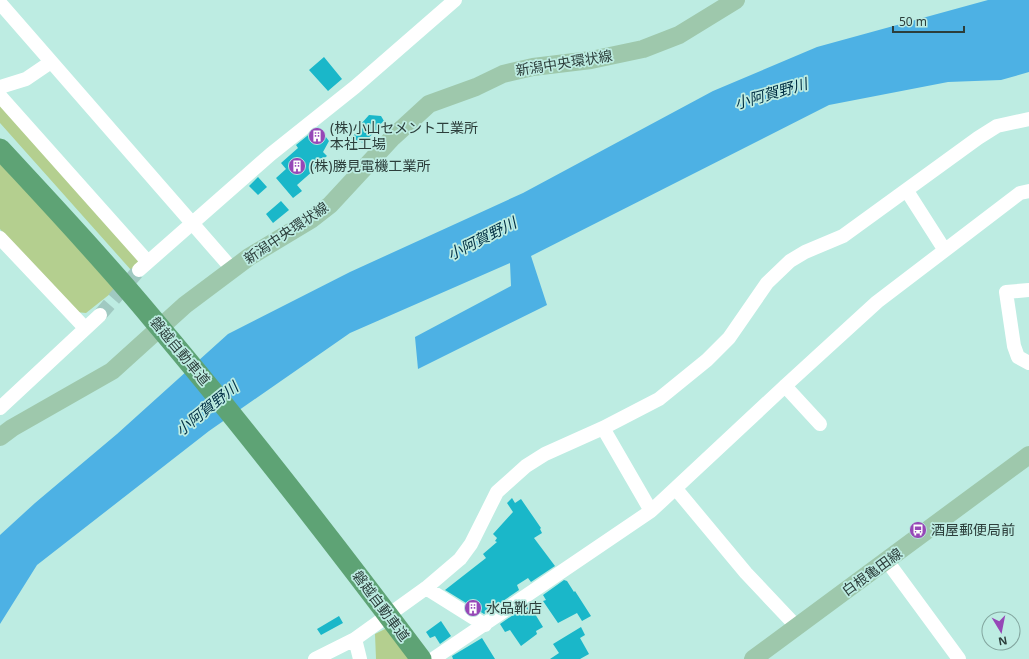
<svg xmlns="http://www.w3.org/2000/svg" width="1029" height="659" font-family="'Noto Sans','Noto Sans JP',sans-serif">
  <rect width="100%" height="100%" fill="#bdece2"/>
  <path fill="#b4cf8f" d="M0 99 142 261 131 270 0 123Z
    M0 164 36 201 115 290 86 313 76 312 0 229Z
    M389 627 410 659H376L375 634Z"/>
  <path fill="#4db1e4" d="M988 0H1029V72L1001 80 948 82 829 105 531 256 547 305 418 369 415 337 511 286 510 263 350 333 209 431 37 565 0 624V535L35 503 117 434 228 334 350 272 523 193 713 91 817 47Z"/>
  <path fill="#1ab7c9" d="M324 57 342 79 328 91 309 70Z
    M369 115 381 116 384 121 378 126 380 128 362 143 361 141 356 144 351 138 363 126 361 124Z
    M318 127 329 141 323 152 327 156 312 168 314 170 297 185 302 191 293 198 276 178 286 169 281 163 298 148 296 145Z
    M258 177 267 187 258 195 249 186Z
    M281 201 289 210 273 223 266 214Z
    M512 498 515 503 521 499 541 528 540 529 542 533 534 538 555 566 531 582 528 578 517 585 519 590 484 614 445 590 486 558 483 554 497 542 495 541 497 538 493 534 513 512 507 503Z
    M564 580 567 581 574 592 575 591 591 616 582 621 577 613 558 623 543 601 546 600 543 595Z
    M529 604 543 627 536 631 537 634 521 646 510 630 505 632 500 624Z
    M339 616 343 623 321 635 317 629Z
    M441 621 451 636 440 644 435 636 430 638 426 632Z
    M581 627 585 635 580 638 589 654 580 659H550L559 653 553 644Z
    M482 638 495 659H453L452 656Z"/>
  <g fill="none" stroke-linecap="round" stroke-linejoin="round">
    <path stroke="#a0c9c1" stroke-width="14" stroke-dasharray="14 7" stroke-linecap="butt" d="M100 315 139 270"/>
    <path stroke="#fff" stroke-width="14" d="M0 3 233 270
      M0 87 26 79 51 62
      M0 96 148 262
      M907 191 944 249
      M0 238 85 328
      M139 270 271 154 355 87 455 0
      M1029 290 1006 292 1014 346 1018 357 1029 363
      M785 386 820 424
      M0 408 100 315
      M603 428 651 511
      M676 489 746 573 797 627
      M887 561 959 659
      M426 588 485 625
      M355 639 360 659
      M315 659 355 639 426 588 460 559 471 544 497 492 526 466 545 454 603 428 659 399 707 360 729 338 767 283 790 261 805 252 843 236 978 138 997 126 1029 119
      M433 659 651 511 785 386 877 302 1020 193 1029 191"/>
    <path stroke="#9ec8ac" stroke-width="18" d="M0 437 12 428 112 371 185 305 249 257 312 219 330 205 393 137 429 104 476 87 503 74 533 67 591 60 643 49 679 35 736 0
      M753 659 1029 455"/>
    <path stroke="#5ea375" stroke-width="21" d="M0 149C51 204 103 259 151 317 245 428 334 543 421 659"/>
  </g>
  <defs>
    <g id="building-disc" transform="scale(0.9)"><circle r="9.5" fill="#9647b7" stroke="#bdece2"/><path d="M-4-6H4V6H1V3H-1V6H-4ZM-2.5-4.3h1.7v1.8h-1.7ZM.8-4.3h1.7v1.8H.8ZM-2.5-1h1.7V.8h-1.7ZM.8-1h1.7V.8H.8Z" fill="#fff"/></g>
    <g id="bus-disc" transform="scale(0.9)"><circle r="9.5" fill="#9647b7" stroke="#bdece2"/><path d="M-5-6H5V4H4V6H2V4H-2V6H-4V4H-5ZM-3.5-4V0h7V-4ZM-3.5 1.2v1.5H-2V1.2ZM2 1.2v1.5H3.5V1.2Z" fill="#fff"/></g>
  </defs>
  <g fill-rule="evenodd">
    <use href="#building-disc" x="317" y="136"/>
    <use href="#building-disc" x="297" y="166"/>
    <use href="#bus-disc" x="918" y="530"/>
    <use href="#building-disc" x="473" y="608"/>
  </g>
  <g text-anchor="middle" stroke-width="3.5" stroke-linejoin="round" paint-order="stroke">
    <g font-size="14" fill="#2c3e3b" stroke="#bdece2">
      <text transform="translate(564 63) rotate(-9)" y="5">新潟中央環状線</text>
      <text transform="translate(286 233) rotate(-34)" y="5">新潟中央環状線</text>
      <text transform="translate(180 351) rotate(50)" y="5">磐越自動車道</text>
      <text transform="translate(872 572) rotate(-36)" y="5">白根亀田線</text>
      <text transform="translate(381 606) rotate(53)" y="5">磐越自動車道</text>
    </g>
    <g font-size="14" fill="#2c3e3b" stroke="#bdece2" text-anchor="start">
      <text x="330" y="133">(株)小山セメント工業所<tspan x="330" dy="16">本社工場</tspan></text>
      <text x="310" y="171">(株)勝見電機工業所</text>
      <text x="931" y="535">酒屋郵便局前</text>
      <text x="486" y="613">水品靴店</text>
    </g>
    <g font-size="15" font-style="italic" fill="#002e43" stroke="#bdece2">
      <text transform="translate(771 94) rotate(-16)" y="5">小阿賀野川</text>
      <text transform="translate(482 239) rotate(-27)" y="5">小阿賀野川</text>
      <text transform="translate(207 409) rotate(-39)" y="5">小阿賀野川</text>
    </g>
  </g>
  <g transform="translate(1001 631) rotate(170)"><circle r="19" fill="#bdece2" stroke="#83a69f"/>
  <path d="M0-3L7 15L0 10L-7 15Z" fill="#9647b7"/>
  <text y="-6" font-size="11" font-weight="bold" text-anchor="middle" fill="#2c3e3b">N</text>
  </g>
  <path d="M893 26v6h71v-6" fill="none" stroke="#2c3e3b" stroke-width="2"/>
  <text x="899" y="26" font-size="12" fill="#2c3e3b" stroke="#bdece2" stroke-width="3" paint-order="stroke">50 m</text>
</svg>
